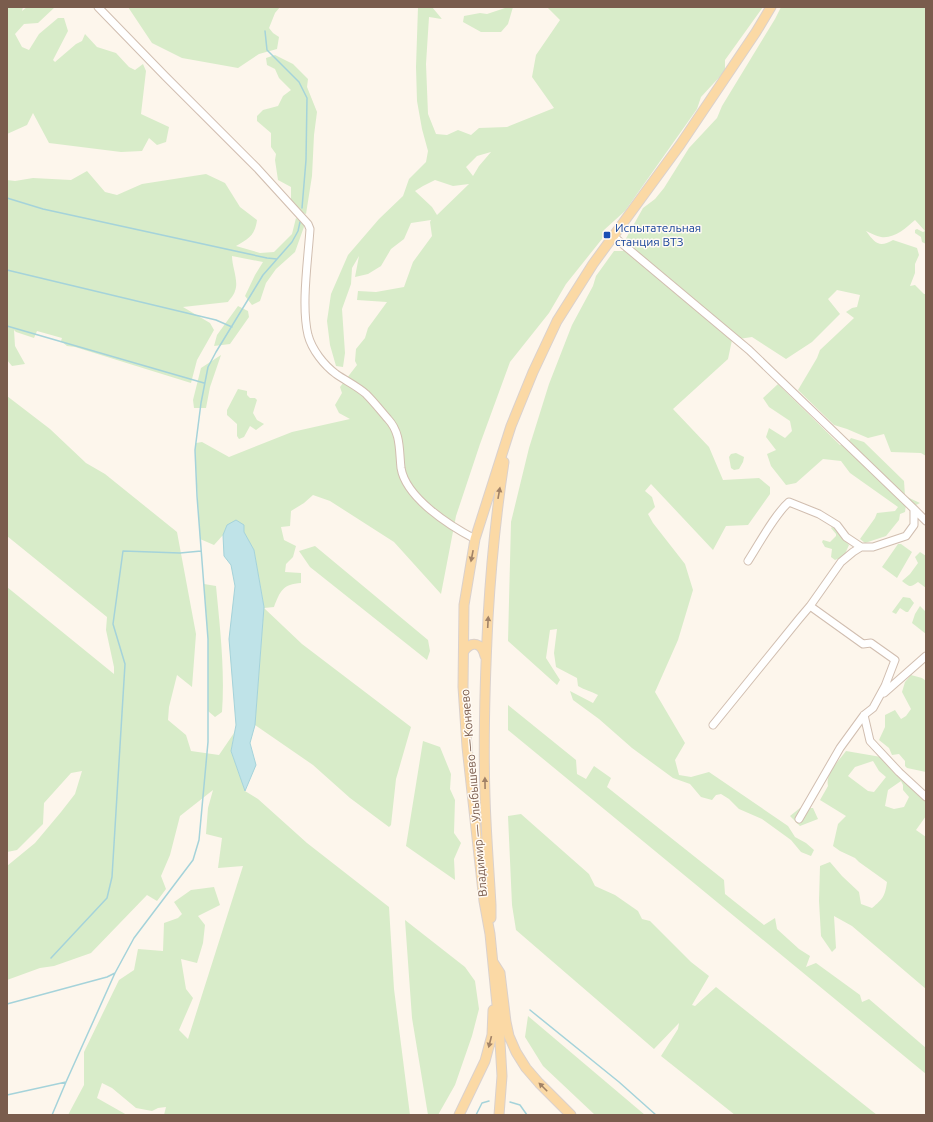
<svg xmlns="http://www.w3.org/2000/svg" width="933" height="1122" font-family="Ubuntu,sans-serif">
  <rect width="100%" height="100%" fill="#fdf6ec"/>
  <path fill="#d8ecc9" fill-rule="evenodd" d="M7 7H23L22 11 27 7H55L38 23 24 24 15 34 22 47 29 50 39 34 58 18H64L68 31 53 60 55 62 76 44 82 41 85 34 97 47 116 53 129 67 135 70 143 64 146 71 141 114 169 127 166 142 157 145 149 138 142 151 121 152 49 143 33 113 27 125 7 134Z
    M128 7H280L275 13 269 28 273 33 279 37 277 49 259 54 238 68 182 58 152 43Z
    M418 7H432L442 19 429 17 426 64 428 114 436 134 447 135 458 130 471 135 479 128 507 127 554 108 532 77 536 55 560 20 547 7H763L725 60V71L701 97 697 109 625 211 604 230 602 239 566 284 549 313 510 362 480 444 456 516 441 594 394 542 330 501 313 495 304 503 291 511 290 526 281 527 284 540 296 546 293 557 286 564 285 572 301 573V583C283 584 280 591 274 607L264 608 302 644 411 727 396 779 391 825 389 827 350 798 313 765 255 725 264 607 254 550 244 532 227 525 223 535 214 545 200 539 195 450 196 443 202 442 229 457 292 432 350 419 339 413 335 405 342 393 340 387 357 365 355 361 356 349 365 338 368 328 387 302 357 300 358 291 376 292 404 287 413 262 432 236 430 222 431 220 411 223 404 239 391 249 381 266 368 274 355 277 359 256 352 268 351 284 342 309 345 353 343 367 336 366 330 345 327 321 331 294 348 255 379 219 403 196 409 179 426 162 428 151 422 129 417 101 416 67ZM491 152 479 166 473 176 466 167 477 156ZM435 180 453 186 469 184 437 215 432 207 415 191 423 186Z
    M508 7H513L508 24 501 32H481L463 22 464 16 480 13 487 14Z
    M781 7H926V244L922 242 921 237 915 233V230L917 229 923 232 925 231 915 220C906 228 894 239 881 237 876 236 871 233 866 231 875 243 879 248 893 240L917 248 919 255 915 264V273L910 286 915 285 924 294H926V456L921 453 891 452 884 434 868 438 847 429 834 425 798 390 817 358 820 350 854 318 846 312 852 308 857 307 860 295 837 290 828 299 840 314 812 342 786 359 752 337 732 340 728 359 673 409 709 447 723 480 759 478 770 487V494L748 525 726 526 713 550 651 484 645 491 652 497 655 507 648 514 653 523 685 564 693 590 678 640 655 692 685 743 675 760 679 775 691 777 709 772 788 826 795 837 806 843 814 850 811 856 801 852 791 840 762 819 739 809 729 799 721 794 716 795 712 800 701 797 690 784 673 778 632 748 599 719 573 700 570 691 593 703 598 695C591 691 584 690 578 686L577 678 556 667 554 653 557 629 550 630 546 658 560 680 557 685 508 641 511 522 529 448 549 384 572 325 593 286 596 276 614 251H623L624 242 643 208 655 199 664 188 689 148 717 118 722 106 775 19Z
    M275 55 293 64 308 79 307 87 317 112 314 135 312 176 306 214 303 213 291 202V187L278 180 275 160 276 154 271 147V133L257 121V116L263 110 278 106 283 96 291 90 279 78 275 69 267 65 266 58Z
    M87 171 105 192 117 195 142 184 206 174 225 183 240 207 257 220C255 235 249 239 236 246L260 253 274 252 292 234 296 218 305 224 295 252 276 269 266 283 260 301 252 305 245 296 255 275 263 262 232 256C232 267 239 281 235 291 234 295 230 299 228 302L183 307 210 323 214 330 197 360 191 383 75 347 67 346 61 341 62 338 37 331 34 338 16 332 14 330 15 346 25 364 12 366 7 360V180L15 181 33 178 71 180Z
    M238 306 248 311 249 317 230 344 214 346 217 335Z
    M221 355 210 387 206 408H194L193 400 201 368Z
    M778 384 840 445 848 442 851 438 864 442 904 481 905 496 920 503 914 506 906 505 905 512 900 514 899 520 886 536 865 543 860 539 875 518 877 513 895 511 898 507 850 473 841 461 823 459 796 483 786 485 771 466 767 454 776 450 766 437 769 428 785 438 792 431 790 421 769 407 763 398Z
    M238 389 247 391V395L250 398H255L257 400 253 413 257 420 264 424 256 430 250 426 244 437 239 439 237 436V424L227 415V410Z
    M7 396 50 429 86 463 105 474 177 532 196 634 192 687 177 675 169 707 168 720 186 735 191 751 219 755 234 733 231 751 245 791 258 799 307 843 389 907 394 989 410 1115H164L166 1107 158 1108 152 1111 136 1108 112 1088 102 1083 97 1098 127 1115H68L84 1085V1052L119 980 134 970 138 949 163 951 164 923 178 918 182 914 174 902 191 890 214 887 220 905 198 916 205 925 203 943 197 963 181 959 186 989 193 998 179 1030 188 1039 243 866 218 868 222 838 206 834 208 808 213 790 180 816 170 855 161 876 166 889 157 901 147 895 91 953 54 966 40 968 7 980V866L35 843 61 812 75 794 82 771 71 773 44 803 43 824 17 850 7 852V587L114 674V667L106 630 107 617 7 536Z
    M736 453 744 457 743 462 739 469 734 470 731 468 729 457 731 454Z
    M832 527 838 530 839 534 849 545 844 556 835 560 831 557 832 549 825 547 822 542 823 540 830 542 836 536V534L831 528Z
    M898 544H901L912 552 897 578 882 567Z
    M315 546 428 640 430 651 427 660 310 567 299 551Z
    M920 552 926 556V588L918 582C910 588 910 587 902 581L910 574 918 563 915 557Z
    M204 584 216 586C220 628 225 670 222 712L215 717 208 711V639Z
    M903 597 910 598 914 603 908 612H906L900 608 896 614 892 612Z
    M920 606 926 612V634L912 623 915 614Z
    M911 675 922 678 926 681V772L907 768 905 766V761L899 754 892 755 889 748 879 740 885 727V715L895 710 901 719 906 716 911 709 902 692 905 682Z
    M508 705 576 760 577 774 586 779 594 766 611 778 607 787 724 880 725 894 764 925 775 918 777 929 799 949 810 956 806 967 816 963 860 995 862 1002 869 999 926 1048V1074L508 730Z
    M423 741 440 747 451 774 450 789 455 800 454 833 461 843 454 859 455 880 406 846Z
    M846 751 881 757 926 794V816L916 830 926 837V989L852 926 834 916 836 948 832 952 821 936 819 901 820 866 830 862 842 876 859 892 861 904 872 908C883 899 885 896 887 882L859 862 855 858 840 851 833 846 838 824 846 816 820 800 828 786C825 773 839 761 846 751ZM873 761 879 771 886 777 874 792 868 791 848 776 855 767ZM901 781 903 785V790L909 797 904 807 894 809 885 806 888 790Z
    M800 808H813L818 819 800 826 790 816Z
    M521 814 589 874 595 886 615 895 638 911 642 919 650 921 691 962 709 976 692 1005 695 1006 716 987 877 1115H735L661 1056 678 1029 679 1023 654 1049 516 930 512 905 508 816Z
    M405 920 465 967 475 981 479 1009 472 1036 455 1085 438 1115H428L412 1018Z
    M528 1016 645 1115H595L543 1066 525 1037Z"/>
  <path fill="#bfe3e8" stroke="#a5d3da" d="M236 520 244 525V532L254 550 264 607 255 725 250 743 256 765 245 791 231 751 236 725 229 639 235 586 231 565 224 556 223 535 227 525Z"/>
  <g fill="none" stroke-linecap="round" stroke-linejoin="round">
    <path stroke="#a5d3da" stroke-width="1.5" d="M265 31 267 50 299 82 307 98 306 160 302 208
      M7 198 43 209 267 258 277 259
      M7 270 216 320 232 327
      M7 326 204 383
      M51 958 107 898 112 877 125 664 113 624 123 551 180 553 201 551
      M7 1004 107 977 115 973
      M530 1010 619 1082 656 1115
      M7 1095 66 1082
      M510 1102 520 1105 527 1115
      M52 1115 66 1082 115 973 134 938 193 860 199 840 208 742V639L197 496 195 450 201 403 208 367 216 352 263 275 292 242 298 231 300 222
      M476 1115 482 1103 489 1101"/>
    <g stroke="#d1beb0" stroke-width="9">
      <path id="minor" d="M98 7 165 76 257 168 308 224 310 229C308 260 301 306 308 335 312 350 324 365 336 374 346 381 357 386 366 394 374 402 381 411 388 419 401 433 399 450 401 468 406 498 450 526 475 539
        M613 236 749 350 914 509V525L906 536 873 547H861L853 552 841 562 810 606 799 619 713 725
        M914 509 926 521
        M748 561C759 544 775 514 789 502L819 514 837 525 846 537 861 547
        M884 693 926 656
        M864 715 870 741 899 772 926 797
        M799 819 840 748 864 715 873 708 885 686 895 660 871 643 863 644 810 606"/>
    </g>
    <g stroke="#dad1cd" stroke-width="11">
      <path id="major" d="M464 651C472 640 482 643 485 656
        M491 918V905C489 869 486 833 485 797 483 737 485 678 488 618 491 566 496 514 504 462
        M493 962 500 973 506 1022 509 1036 516 1052 526 1068 539 1083 571 1115
        M459 1115 485 1061 492 1035 493 1010
        M499 1115 502 1076 499 1025 490 934 484 901 467 747 463 687 464 605 475 539 511 426 533 372 557 321 593 264 680 145 756 32 771 7"/>
    </g>
    <use href="#minor" stroke="#fff" stroke-width="7"/>
    <use href="#major" stroke="#fbd9a5" stroke-width="9"/>
  </g>
  <defs><path id="oneway-solid" d="M-6-.8H1V-3.2L6.5 0L1 3.2V.8H-6Z"/></defs>
  <g fill="#a18267">
    <use href="#oneway-solid" transform="translate(499 493) rotate(-80)"/>
    <use href="#oneway-solid" transform="translate(472 556) rotate(101)"/>
    <use href="#oneway-solid" transform="translate(488 622) rotate(-87)"/>
    <use href="#oneway-solid" transform="translate(485 783) rotate(-91)"/>
    <use href="#oneway-solid" transform="translate(490 1042) rotate(104)"/>
    <use href="#oneway-solid" transform="translate(543 1087) rotate(-135)"/>
  </g>
  <rect fill="#1a4fb4" stroke="#fffaf3" stroke-width="1.5" x="603" y="231" width="8" height="8" rx="2"/>
  <g text-anchor="middle" stroke-width="3" stroke-linejoin="round" paint-order="stroke">
    <g font-size="12" fill="#164399" stroke="#fffaf3" text-anchor="start">
      <text x="615" y="232">Испытательная<tspan x="615" dy="14">станция ВТЗ</tspan></text>
    </g>
    <g font-size="12" fill="#7a5c4d" stroke="#fffaf3">
      <text transform="translate(474 793) rotate(-95)" y="4">Владимир — Улыбышево — Коняево</text>
    </g>
  </g>
  <rect width="933" height="1122" fill="none" stroke="#7a5c4d" stroke-width="16"/>
</svg>
